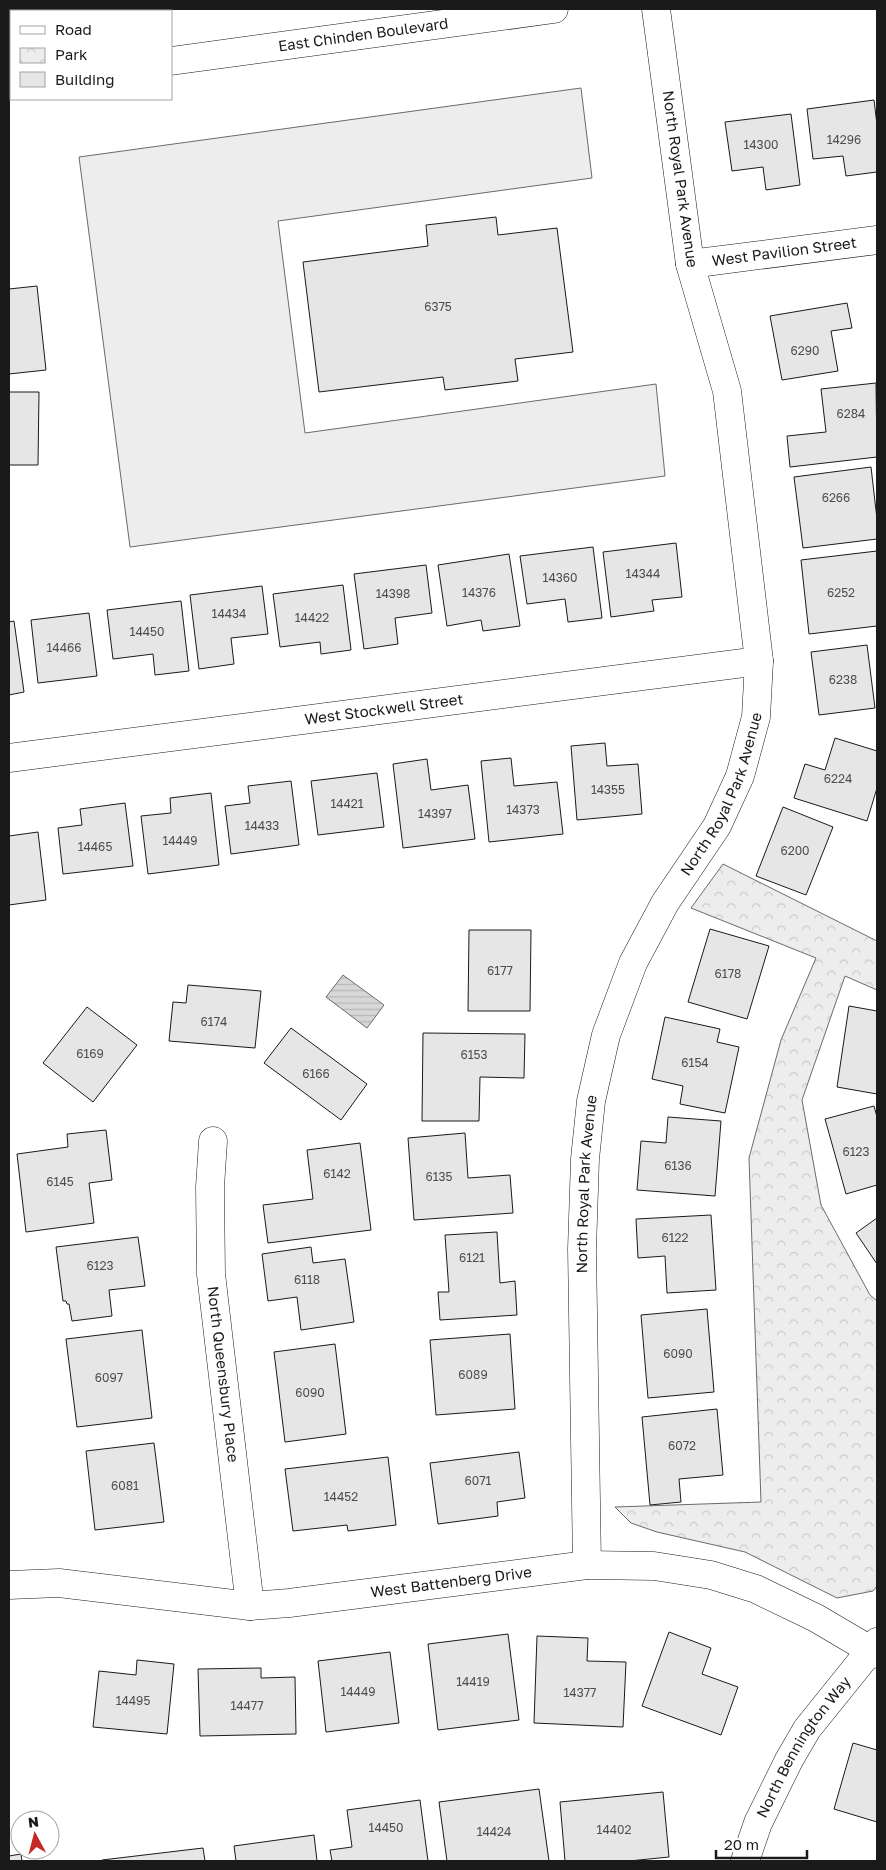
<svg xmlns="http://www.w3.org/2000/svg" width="886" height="1870" font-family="'Golos Text',sans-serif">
  <defs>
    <pattern id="park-crowns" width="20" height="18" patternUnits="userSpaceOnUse" patternTransform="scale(1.25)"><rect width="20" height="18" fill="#ededed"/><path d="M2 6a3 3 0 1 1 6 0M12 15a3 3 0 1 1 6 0" fill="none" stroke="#cbcbcb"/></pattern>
    <pattern id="water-rules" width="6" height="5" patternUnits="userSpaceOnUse" patternTransform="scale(1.25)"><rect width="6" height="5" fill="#d7d7d7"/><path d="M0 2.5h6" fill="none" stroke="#b8b8b8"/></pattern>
  </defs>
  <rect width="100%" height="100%" fill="#fff"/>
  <path fill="#ededed" stroke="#6a6a6a" d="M581 88 592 178 278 221 305 433 656 384 665 476 130 547 79 157Z"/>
  <path fill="url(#park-crowns)" stroke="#6a6a6a" d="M723 864 877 941V990L845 976 802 1100 821 1205 870 1295 877 1301V1586L873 1591 837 1598 745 1552 657 1532 631 1523 615 1507 761 1502 749 1158 781 1040 816 958 691 908Z"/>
  <path fill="url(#water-rules)" stroke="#6a6a6a" d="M343 975 384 1005 367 1028 326 997Z"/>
  <path fill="#e6e6e6" stroke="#1a1a1a" d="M874 100 877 125V172L846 176 843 156 813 159 807 109Z
    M791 114 800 185 766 190 763 167 732 171 725 122Z
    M496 217 498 235 557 228 573 352 515 359 518 381 445 390 443 377 319 392 303 262 428 246 426 225Z
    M37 286 46 370 9 374V289Z
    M847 303 852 328 831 331 838 371 782 380 770 316Z
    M876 383 877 457 790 467 787 436 826 432 821 389Z
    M9 392H39L38 465H9Z
    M871 467 877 519V539L803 548 794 477Z
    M676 543 682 597 652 600 654 611 611 617 603 552Z
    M593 547 602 618 568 622 565 599 527 604 520 556Z
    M877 551V626L809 634 801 560Z
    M509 554 520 626 483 631 481 620 447 626 438 565Z
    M426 565 432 613 395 618 398 644 364 649 354 574Z
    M343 585 351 650 321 654 320 642 280 647 273 594Z
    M262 586 268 634 231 638 234 664 199 669 190 595Z
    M181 601 189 671 155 675 153 654 113 659 107 610Z
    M89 613 97 676 38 683 31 620Z
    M14 621 24 692 9 695V622Z
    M867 645 875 708 819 715 811 652Z
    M835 738 877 751V788L867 821 794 798 805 764 825 770Z
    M605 743 607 766 638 764 642 814 577 820 571 746Z
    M511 758 514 786 557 782 563 834 489 842 481 761Z
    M427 759 431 790 468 785 475 839 403 848 393 764Z
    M377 773 384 827 318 835 311 781Z
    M291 781 299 845 231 854 225 806 250 803 248 786Z
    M211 793 219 865 148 874 141 816 171 813 170 798Z
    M125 803 133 866 63 874 58 828 82 825 80 809Z
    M783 807 833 827 806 895 756 876Z
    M38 832 46 900 9 905V836Z
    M710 929 769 946 747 1019 688 1002Z
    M469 930H531L530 1011H468Z
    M188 985 261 991 255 1048 169 1041 173 1002 186 1003Z
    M849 1006 877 1011V1094L837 1087Z
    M87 1007 137 1045 93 1102 43 1063Z
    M665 1017 720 1029 717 1042 739 1047 725 1113 680 1104 683 1086 652 1079Z
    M291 1028 367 1084 341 1120 264 1063Z
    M423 1033 525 1034 524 1078 480 1077 479 1121H422Z
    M874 1106 877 1117V1185L846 1194 825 1119Z
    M668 1117 721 1121 715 1196 637 1190 641 1141 666 1143Z
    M106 1130 112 1180 89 1183 94 1223 26 1232 17 1154 68 1147 67 1134Z
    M465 1133 468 1178 510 1175 513 1213 414 1220 408 1138Z
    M360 1143 371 1230 268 1243 263 1205 313 1199 307 1150Z
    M711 1215 716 1290 667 1293 665 1256 638 1258 636 1219Z
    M877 1218V1264L856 1233Z
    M497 1232 500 1283 515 1281 517 1315 440 1320 438 1292H449L445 1235Z
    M138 1237 145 1286 109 1290 112 1316 72 1321 69 1304H67L66 1301H63L56 1247Z
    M311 1247 313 1263 345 1259 354 1322 301 1330 297 1297 268 1301 262 1254Z
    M707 1309 714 1392 648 1398 641 1315Z
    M142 1330 152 1418 77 1427 66 1339Z
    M510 1334 515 1409 436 1415 430 1340Z
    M335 1344 346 1434 285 1442 274 1352Z
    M717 1409 723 1475 679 1479 681 1502 650 1505 642 1417Z
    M154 1443 164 1522 95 1530 86 1451Z
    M519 1452 525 1498 497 1502 498 1516 438 1524 430 1463Z
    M388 1457 396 1525 348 1531 347 1525 293 1531 285 1469Z
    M669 1632 711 1648 702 1674 738 1687 721 1735 642 1706Z
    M508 1634 519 1720 438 1730 428 1644Z
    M537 1636 588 1638 587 1661 626 1662 623 1727 534 1723Z
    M390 1652 399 1723 326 1732 318 1661Z
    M137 1660 174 1664 167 1734 93 1727 99 1671 136 1675Z
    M261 1668V1678L295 1677 296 1734 200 1736 198 1669Z
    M853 1743 877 1750V1822L834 1809Z
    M539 1789 549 1861H447L439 1802Z
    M663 1792 669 1857 629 1861H565L560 1802Z
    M420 1800 428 1861H332L330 1850 352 1847 347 1810Z
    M314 1835 317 1861H236L234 1846Z
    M203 1848 205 1861H102V1860Z
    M21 1854 22 1861H9V1856Z"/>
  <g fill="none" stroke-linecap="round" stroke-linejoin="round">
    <g stroke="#1a1a1a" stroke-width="29">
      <g id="minor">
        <path id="s1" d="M690 264 877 240"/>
        <path id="s2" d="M9 758 759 661"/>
        <path id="s3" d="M213 1141 210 1187 211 1274 250 1606"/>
        <path id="s4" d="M587 1565 582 1249 585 1159 591 1101 606 1035 633 963 665 903 717 826 740 776 756 717 759 661 727 391 690 264 656 9"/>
        <path id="s5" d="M9 1585 59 1583 250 1606 289 1603 587 1565 654 1566 711 1575 756 1589 816 1618 877 1654"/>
      </g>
    </g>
    <g stroke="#1a1a1a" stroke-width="29">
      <g id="tertiary">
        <path id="s6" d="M745 1861 758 1823 789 1760 807 1729 877 1642"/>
      </g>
    </g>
    <g stroke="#1a1a1a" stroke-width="29">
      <g id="primary">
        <path d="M127 11 146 9"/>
        <path d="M9 27H11"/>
        <path id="s7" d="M171 61 554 9"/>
        <path d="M9 83 11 82"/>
      </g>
    </g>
    <use href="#minor" stroke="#fff" stroke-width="28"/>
    <use href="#tertiary" stroke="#fff" stroke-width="28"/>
    <use href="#primary" stroke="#fff" stroke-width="28"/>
  </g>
  <g text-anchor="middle" stroke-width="4" stroke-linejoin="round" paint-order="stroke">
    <g font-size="12" fill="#4d4d4d">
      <text x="844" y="144">14296</text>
      <text x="761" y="149">14300</text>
      <text x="438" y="311">6375</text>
      <text x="805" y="355">6290</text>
      <text x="851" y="418">6284</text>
      <text x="836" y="502">6266</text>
      <text x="643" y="578">14344</text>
      <text x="560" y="582">14360</text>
      <text x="479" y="597">14376</text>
      <text x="841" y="597">6252</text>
      <text x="393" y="598">14398</text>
      <text x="229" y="618">14434</text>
      <text x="312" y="622">14422</text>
      <text x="147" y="636">14450</text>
      <text x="64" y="652">14466</text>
      <text x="843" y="684">6238</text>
      <text x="838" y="783">6224</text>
      <text x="608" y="794">14355</text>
      <text x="347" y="808">14421</text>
      <text x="523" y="814">14373</text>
      <text x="435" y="818">14397</text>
      <text x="262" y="830">14433</text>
      <text x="180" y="845">14449</text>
      <text x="95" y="851">14465</text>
      <text x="795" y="855">6200</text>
      <text x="500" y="975">6177</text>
      <text x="728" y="978">6178</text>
      <text x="214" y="1026">6174</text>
      <text x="90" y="1058">6169</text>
      <text x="474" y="1059">6153</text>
      <text x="695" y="1067">6154</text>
      <text x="316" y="1078">6166</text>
      <text x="856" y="1156">6123</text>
      <text x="678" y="1170">6136</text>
      <text x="337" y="1178">6142</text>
      <text x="439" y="1181">6135</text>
      <text x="60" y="1186">6145</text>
      <text x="675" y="1242">6122</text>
      <text x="472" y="1262">6121</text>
      <text x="100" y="1270">6123</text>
      <text x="307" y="1284">6118</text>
      <text x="678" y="1358">6090</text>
      <text x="473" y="1379">6089</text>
      <text x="109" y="1382">6097</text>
      <text x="310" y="1397">6090</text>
      <text x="682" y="1450">6072</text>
      <text x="478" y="1485">6071</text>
      <text x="125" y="1490">6081</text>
      <text x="341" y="1501">14452</text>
      <text x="473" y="1686">14419</text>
      <text x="358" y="1696">14449</text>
      <text x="580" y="1697">14377</text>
      <text x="133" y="1705">14495</text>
      <text x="247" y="1710">14477</text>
      <text x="386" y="1832">14450</text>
      <text x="614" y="1834">14402</text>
      <text x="494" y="1836">14424</text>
    </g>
    <g font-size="15" fill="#1a1a1a" stroke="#fff">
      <text dy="5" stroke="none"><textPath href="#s7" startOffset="194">East Chinden Boulevard</textPath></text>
      <text transform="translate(680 179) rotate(82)" y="5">North Royal Park Avenue</text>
      <text dy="5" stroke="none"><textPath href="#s1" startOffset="95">West Pavilion Street</textPath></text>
      <text dy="5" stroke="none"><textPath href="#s2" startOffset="378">West Stockwell Street</textPath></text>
      <text dy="5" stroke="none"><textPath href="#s4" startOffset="801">North Royal Park Avenue</textPath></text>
      <text dy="5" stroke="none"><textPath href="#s4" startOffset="381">North Royal Park Avenue</textPath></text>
      <text dy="5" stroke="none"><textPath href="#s3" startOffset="234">North Queensbury Place</textPath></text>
      <text dy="5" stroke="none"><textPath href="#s5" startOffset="445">West Battenberg Drive</textPath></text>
      <text dy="5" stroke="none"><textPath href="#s6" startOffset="129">North Bennington Way</textPath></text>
    </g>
  </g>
  <rect width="886" height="1870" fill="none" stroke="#1a1a1a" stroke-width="20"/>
  <rect x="10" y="10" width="162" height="90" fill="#ffffff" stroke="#a3a3a3"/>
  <rect x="20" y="26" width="25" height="8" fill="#ffffff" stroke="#a3a3a3"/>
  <text x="55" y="35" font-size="15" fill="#1a1a1a">Road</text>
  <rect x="20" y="48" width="25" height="15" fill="url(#park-crowns)" stroke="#a3a3a3"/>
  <text x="55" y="60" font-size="15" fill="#1a1a1a">Park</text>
  <rect x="20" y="72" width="25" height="15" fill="#e6e6e6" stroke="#a3a3a3"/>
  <text x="55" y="85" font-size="15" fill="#1a1a1a">Building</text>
  <g transform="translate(35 1835) rotate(353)"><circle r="24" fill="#ffffff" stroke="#a3a3a3"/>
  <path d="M0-4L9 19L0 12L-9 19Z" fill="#c62828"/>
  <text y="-8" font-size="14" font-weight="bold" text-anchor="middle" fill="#1a1a1a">N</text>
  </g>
  <path d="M716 1850v8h91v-8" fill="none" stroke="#1a1a1a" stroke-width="2.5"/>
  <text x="724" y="1850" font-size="15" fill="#1a1a1a" stroke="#ffffff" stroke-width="4" paint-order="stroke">20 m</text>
</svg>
